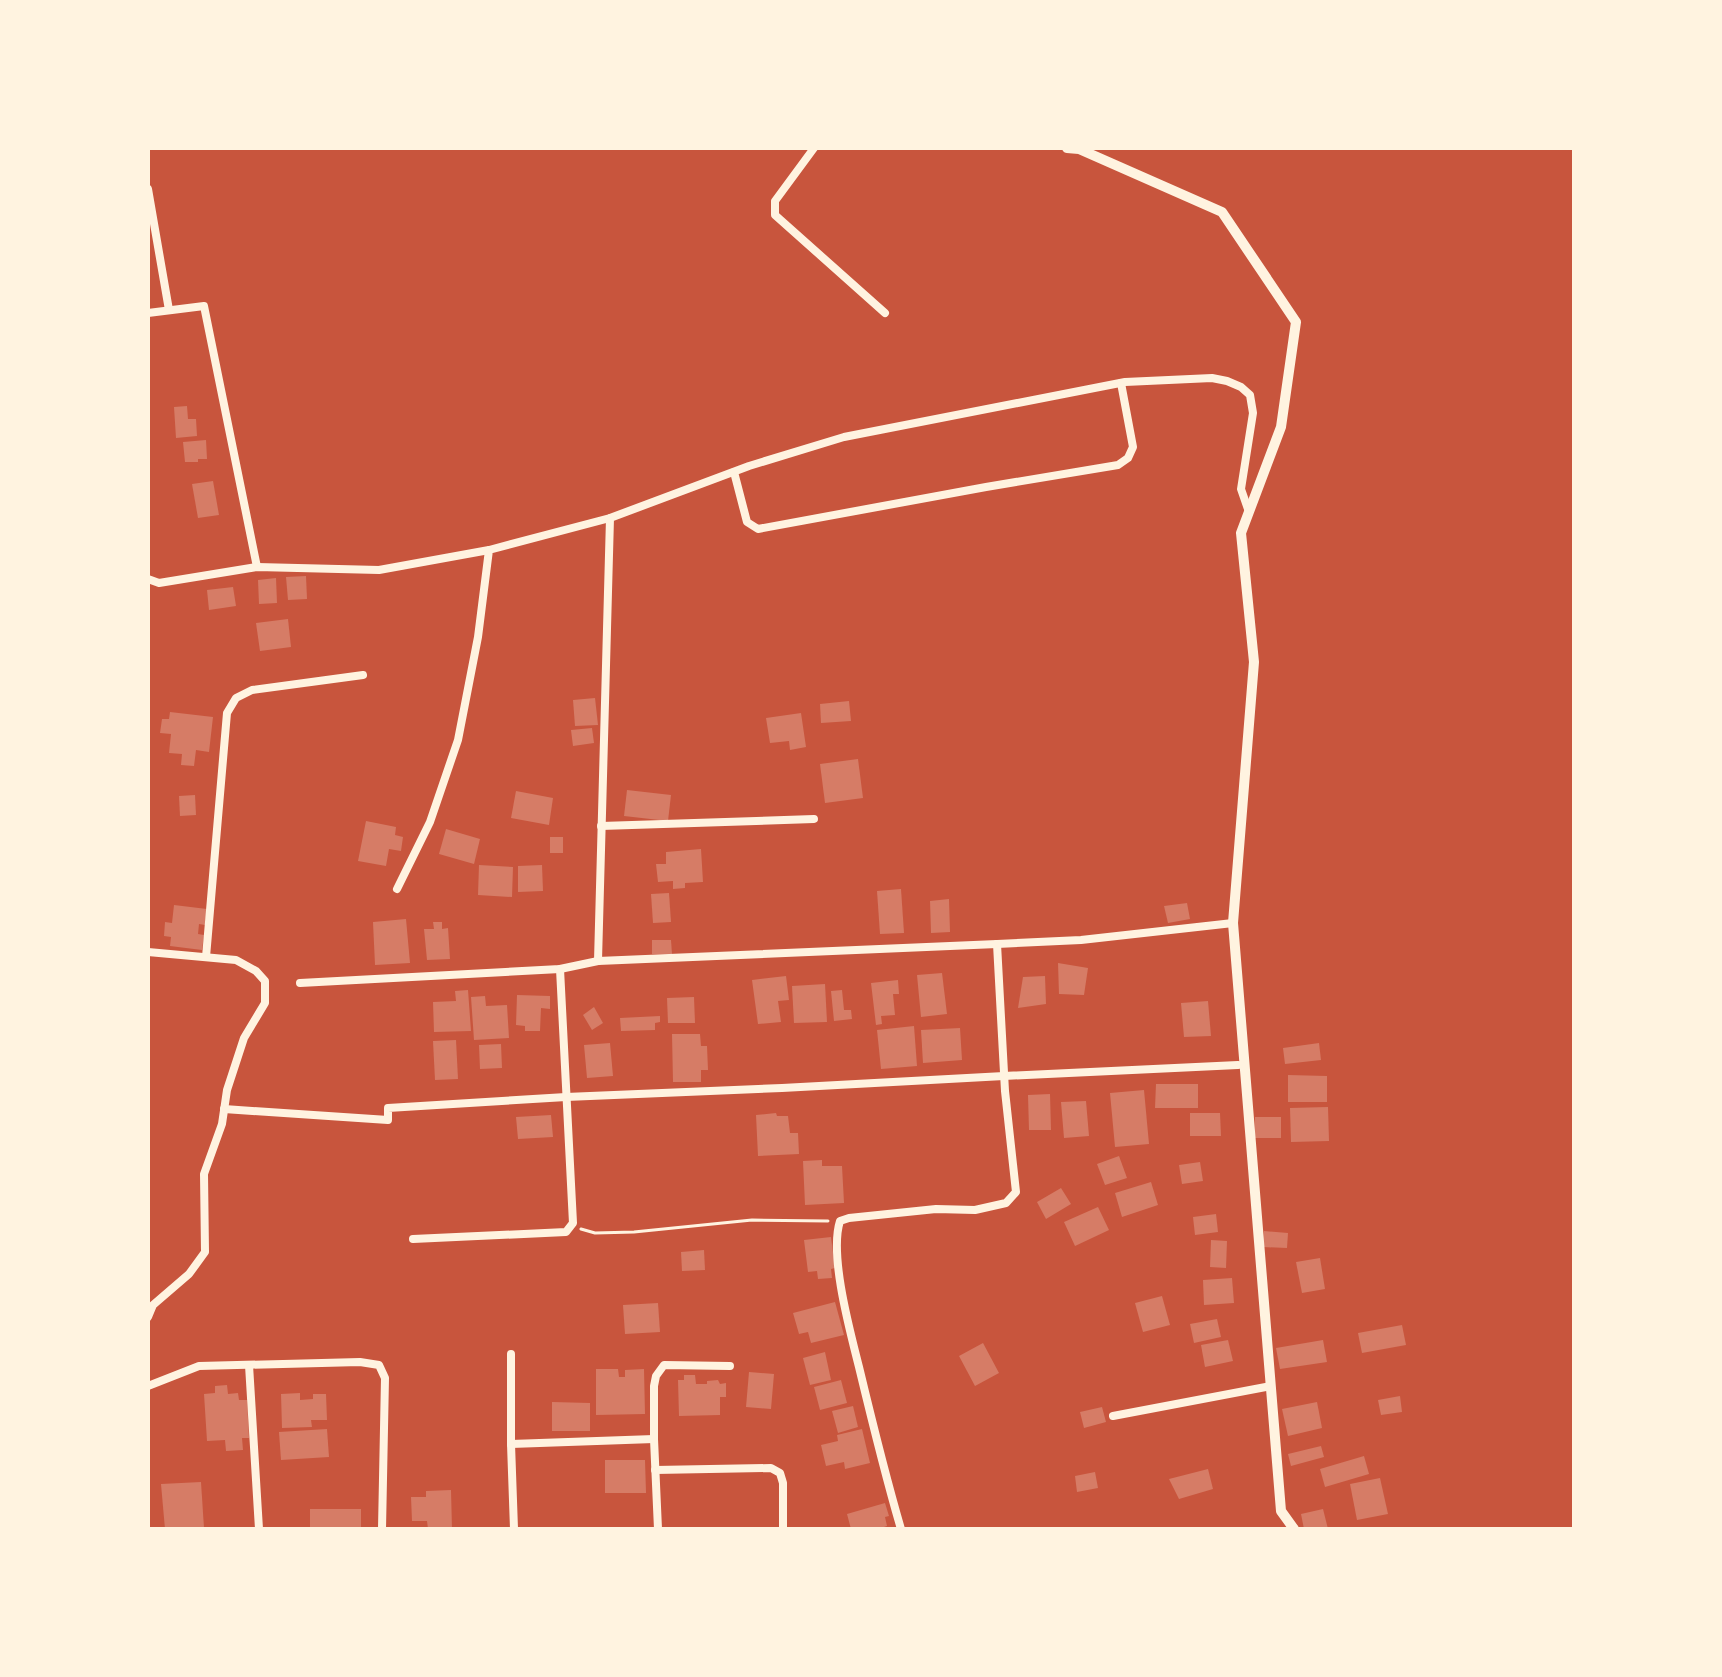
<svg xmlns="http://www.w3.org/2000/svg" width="1722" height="1677" font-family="'Golos Text',sans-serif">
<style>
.building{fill:#d67c66}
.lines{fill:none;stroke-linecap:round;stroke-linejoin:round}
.path{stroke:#fff3e0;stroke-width:3}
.minor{stroke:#fff3e0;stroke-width:8}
.tertiary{stroke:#fff3e0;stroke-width:10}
</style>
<rect width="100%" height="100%" fill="#c8553d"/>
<g class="building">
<path d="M187,406L188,419H196L197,436L176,438L174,407Z"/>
<path d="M206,440L207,459H198V462H185L183,442Z"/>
<path d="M213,481L219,515L198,518L192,484Z"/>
<path d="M306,576L307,599L288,600L286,577Z"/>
<path d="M276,578L277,603L259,604L258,580Z"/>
<path d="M233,587L236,606L209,610L207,590Z"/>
<path d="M288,619L291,647L260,651L256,623Z"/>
<path d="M595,698L598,725L575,726L573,700Z"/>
<path d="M849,701L851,721L821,723L820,704Z"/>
<path d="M170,712L213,717L209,752L196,750L194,766L181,765L182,754L169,753L171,734L160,733L162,719H169Z"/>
<path d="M801,713L806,747L790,750L789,741L770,743L766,718Z"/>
<path d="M592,728L594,743L573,746L571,730Z"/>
<path d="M858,759L863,798L825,803L820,764Z"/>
<path d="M627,790L671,795L668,821L624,816Z"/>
<path d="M516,791L553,798L549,825L511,818Z"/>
<path d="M195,795L196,815L180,816L179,796Z"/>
<path d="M366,821L396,827L395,835L403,837L401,851L389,849L386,866L358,861Z"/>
<path d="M446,829L480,839L474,864L439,854Z"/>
<rect x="550" y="837" width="13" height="16"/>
<path d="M701,849L703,882L685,883V888L673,889V881L658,882L656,864H666V852Z"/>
<path d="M479,865L513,867L512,897L478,895Z"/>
<path d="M542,865L543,891L518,892V866Z"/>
<path d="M901,889L904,933L880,934L877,891Z"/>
<path d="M669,893L671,922L653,923L651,894Z"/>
<path d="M949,899L950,932L931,933L930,901Z"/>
<path d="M1187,903L1190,919L1168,923L1164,906Z"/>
<path d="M174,905L207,909L205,925L199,924L198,934L204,935L202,950L170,946L171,937L164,936L165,922L172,923Z"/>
<path d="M406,919L410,963L375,965L373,922Z"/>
<path d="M433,922H442V929L448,928L450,959L427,960L424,929H434Z"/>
<path d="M652,940H671L672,954H652Z"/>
<path d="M1058,963L1088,968L1084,995L1059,994Z"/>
<path d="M942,973L947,1014L921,1017L917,975Z"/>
<path d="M786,976L789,1000L778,1001L781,1022L758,1024L752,980Z"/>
<path d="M1045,976L1046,1004L1018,1008L1023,977Z"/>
<path d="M898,980L899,994H893L895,1015L881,1016L882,1024L876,1025L871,983Z"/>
<path d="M825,984L827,1022L794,1023L792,986Z"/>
<path d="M468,990L471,1031L434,1032L433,1002L456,1001L455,991Z"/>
<path d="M842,990L844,1010H851L852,1019L834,1021L831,991Z"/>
<path d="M517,995L550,996V1009L541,1008L540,1031H525V1026L516,1025Z"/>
<path d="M485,996L486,1006L507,1005L509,1038L474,1040L471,997Z"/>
<path d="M694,997L695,1023H668L667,998Z"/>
<path d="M1208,1001L1211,1036L1184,1037L1181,1003Z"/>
<path d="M594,1007L603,1023L592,1030L583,1015Z"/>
<path d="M660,1016V1022L655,1023V1030L621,1031L620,1018Z"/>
<path d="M914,1026L917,1066L881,1069L877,1030Z"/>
<path d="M960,1028L962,1060L923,1063L921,1030Z"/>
<path d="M672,1034H700L701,1046H707L708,1070H701V1082H673Z"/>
<path d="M456,1040L458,1079L435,1080L433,1041Z"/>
<path d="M610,1043L613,1076L587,1078L584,1045Z"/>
<path d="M1319,1043L1321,1060L1285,1064L1283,1048Z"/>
<path d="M501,1044L502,1068L480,1069L479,1045Z"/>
<path d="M1288,1075L1327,1076V1102H1288Z"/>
<path d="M1156,1084H1198V1108H1155Z"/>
<path d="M1144,1090L1149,1144L1115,1147L1110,1093Z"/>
<path d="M1050,1094L1051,1130H1029L1028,1095Z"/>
<path d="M1086,1101L1089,1136L1064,1138L1061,1102Z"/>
<path d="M1328,1107L1329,1141L1291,1142L1290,1108Z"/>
<path d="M776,1113L777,1116H788L790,1133H798L799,1154L758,1156L756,1115Z"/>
<path d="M1190,1113H1220L1221,1136H1190Z"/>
<path d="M551,1115L553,1137L518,1139L516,1117Z"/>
<rect x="1255" y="1117" width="26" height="21"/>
<path d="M1119,1156L1127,1178L1105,1185L1097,1164Z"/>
<path d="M822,1160V1166H842L844,1203L805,1205L803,1161Z"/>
<path d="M1200,1162L1203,1181L1182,1184L1179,1165Z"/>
<path d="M1151,1182L1158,1205L1122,1217L1115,1193Z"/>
<path d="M1061,1188L1071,1204L1046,1219L1037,1202Z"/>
<path d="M1098,1207L1109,1230L1075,1246L1064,1222Z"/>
<path d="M1216,1214L1218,1232L1195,1235L1193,1217Z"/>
<path d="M1264,1231L1288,1233L1287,1248L1263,1247Z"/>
<path d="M831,1237L835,1268L831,1269L832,1278L818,1279L817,1271L808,1272L804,1240Z"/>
<path d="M1211,1240L1227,1241L1226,1268L1210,1267Z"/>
<path d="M704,1250L705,1270L682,1271L681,1252Z"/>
<path d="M1320,1258L1325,1289L1302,1293L1296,1262Z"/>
<path d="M1232,1278L1234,1303L1204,1305L1203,1280Z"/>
<path d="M1162,1296L1170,1325L1143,1332L1135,1303Z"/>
<path d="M835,1302L844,1335L811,1343L808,1332L799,1334L793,1313Z"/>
<path d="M658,1303L660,1332L625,1334L623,1305Z"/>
<path d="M1217,1319L1221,1337L1194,1343L1190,1324Z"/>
<path d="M1402,1325L1406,1345L1362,1353L1358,1333Z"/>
<path d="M1228,1340L1233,1361L1205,1367L1201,1345Z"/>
<path d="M1323,1340L1327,1362L1280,1369L1276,1348Z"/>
<path d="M983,1343L999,1373L975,1386L959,1356Z"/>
<path d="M825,1352L831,1380L810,1385L803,1358Z"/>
<path d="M596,1369H618L619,1377H625V1370L644,1369L645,1414L596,1415Z"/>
<path d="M749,1372L774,1374L771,1409L746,1407Z"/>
<path d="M684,1375H695L696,1384H707V1381L718,1380L720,1384L726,1383V1397H720V1415L679,1416L678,1380H684Z"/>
<path d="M841,1380L847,1403L820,1410L814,1387Z"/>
<path d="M227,1385L228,1394L238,1393L239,1400H247L249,1438H242L243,1450L226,1451L225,1440L207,1441L204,1394L215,1393V1386Z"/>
<path d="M300,1393V1400L313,1399V1394H326L327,1420H311L312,1427L282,1428L281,1394Z"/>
<path d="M1400,1396L1402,1412L1381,1415L1378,1400Z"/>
<path d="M552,1402L590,1403V1431H552Z"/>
<path d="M1317,1402L1322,1428L1288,1436L1282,1409Z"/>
<path d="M853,1406L858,1427L838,1433L832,1411Z"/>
<path d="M1102,1407L1106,1422L1084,1428L1080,1412Z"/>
<path d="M327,1429L329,1457L281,1460L279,1432Z"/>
<path d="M862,1429L870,1463L845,1469L844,1462L826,1466L821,1445L838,1441L837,1435Z"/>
<path d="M1321,1446L1324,1457L1291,1466L1288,1454Z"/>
<path d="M1364,1456L1369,1474L1325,1487L1320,1469Z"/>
<path d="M605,1460H645L646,1493H605Z"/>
<path d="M1208,1469L1213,1489L1179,1499L1169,1479Z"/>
<path d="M1095,1472L1098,1488L1077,1492L1075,1476Z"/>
<path d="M1380,1478L1388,1514L1357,1520L1350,1484Z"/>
<path d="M201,1482L204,1528L165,1529L161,1484Z"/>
<path d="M451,1490L452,1529H428L427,1521H412L411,1497H426V1491Z"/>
<path d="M885,1503L889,1516L885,1517L887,1526L884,1527L885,1529H851L847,1514Z"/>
<rect x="310" y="1509" width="51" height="20"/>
<path d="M1323,1509L1328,1529H1304L1301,1514Z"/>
</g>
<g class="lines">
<path class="path" d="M581,1229L595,1233L634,1232L752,1220L828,1221"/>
<g class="minor">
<path d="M814,148L775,201V215L885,313"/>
<path d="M148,189L169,310"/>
<path d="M148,313L204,306L257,567"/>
<path d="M734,472L747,522L758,529L986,487L1118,465L1128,458L1133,447L1121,383"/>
<path d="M148,579L159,583L257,567L379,570L489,550"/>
<path d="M601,826L814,819"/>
<path d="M397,889L430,822L458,740L478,637L489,550L610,518"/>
<path d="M1233,923L1081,940L997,944L598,961L610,518L749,466L844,437L1125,382L1212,378L1227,381L1241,387L1250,395L1253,413L1241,489L1249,512"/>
<path d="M148,952L236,960L256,971L265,981V1003L244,1038L227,1090L222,1124L204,1174L205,1252L189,1274L153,1305L148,1317"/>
<path d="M206,957L227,713L236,698L252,690L363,675"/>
<path d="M300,983L560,969L598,961"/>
<path d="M224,1109L388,1120V1108L566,1097L782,1088L1004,1076L1238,1065"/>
<path d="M413,1239L566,1232L573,1223L560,969"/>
<path d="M511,1354V1444L514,1529"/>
<path d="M249,1365L259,1529"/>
<path d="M148,1386L199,1366L360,1362L379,1365L385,1378L382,1529"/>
<path d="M1113,1416L1271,1386"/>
<path d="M511,1444L654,1439"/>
<path d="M655,1470L771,1468L780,1473L783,1483V1529"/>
<path d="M658,1529L654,1439V1386L656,1376L664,1365L730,1366"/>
<path d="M901,1529C885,1475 872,1421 859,1367C850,1331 829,1255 840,1221L849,1218L936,1209L975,1210L1006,1203L1016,1192L1005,1091L997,944"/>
</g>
<path class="tertiary" d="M1067,148L1079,149L1222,212L1296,322L1281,427L1241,533L1254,662L1233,923L1281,1511L1294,1529"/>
</g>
<rect width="1722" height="1677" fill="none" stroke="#fff3e0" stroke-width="300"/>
</svg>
